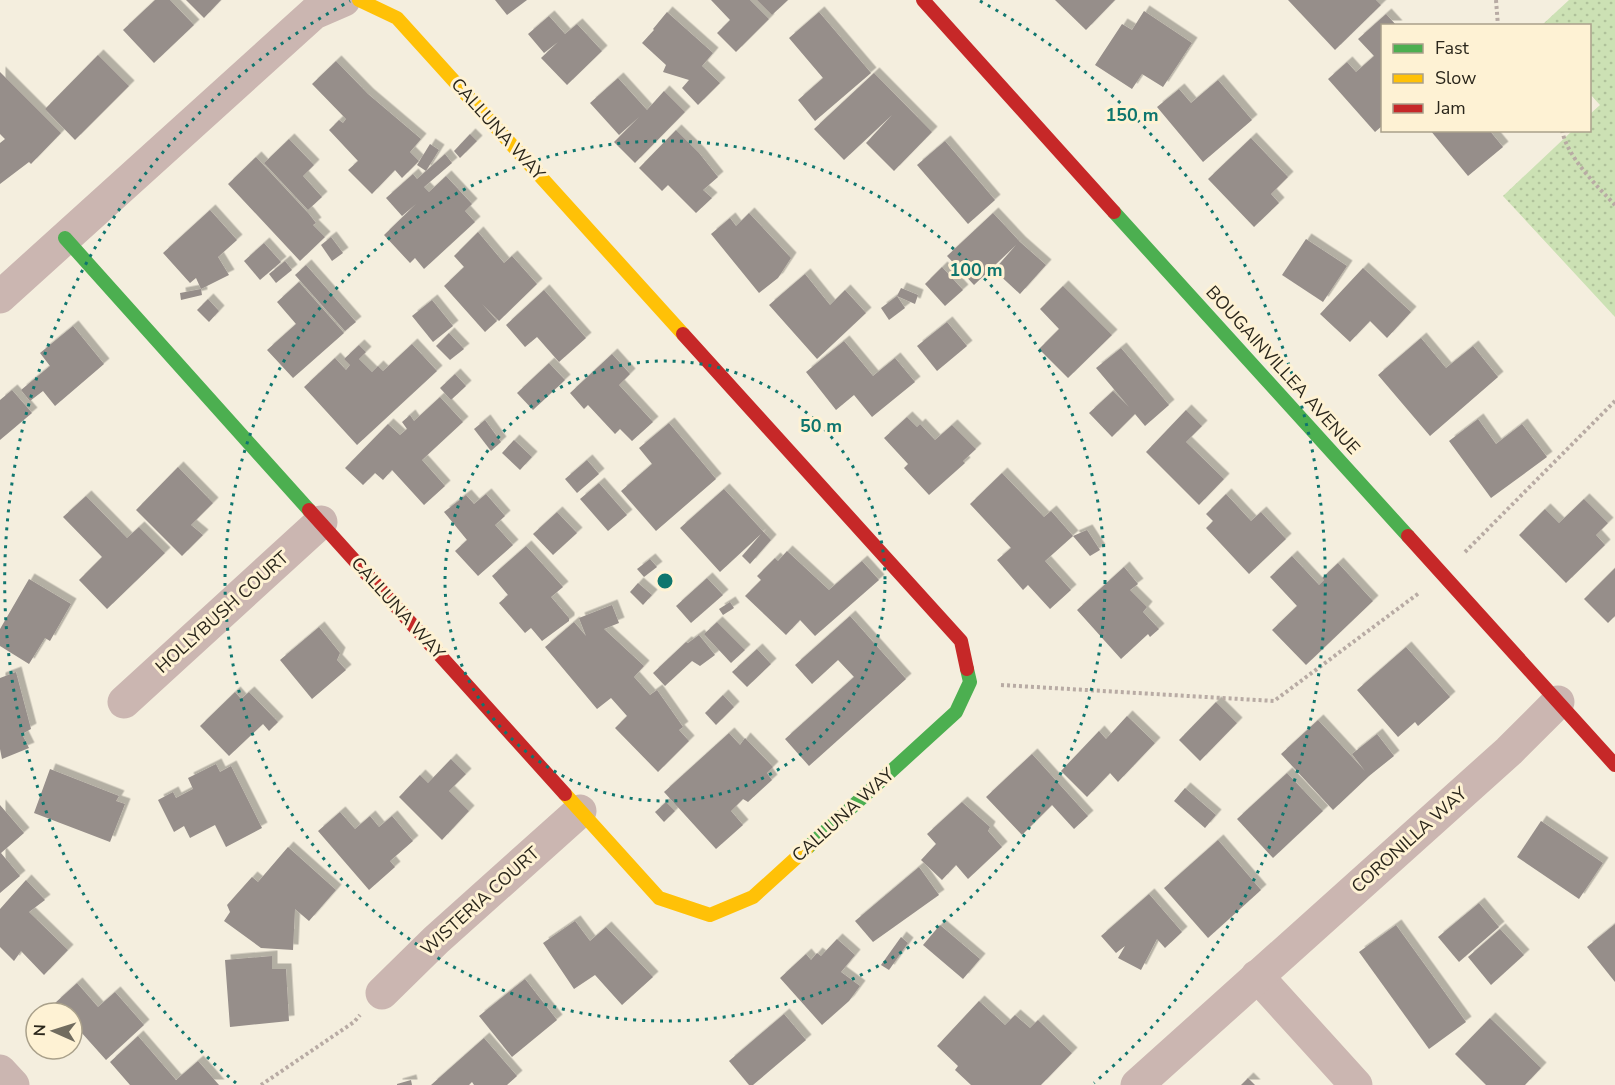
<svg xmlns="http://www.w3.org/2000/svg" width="1615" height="1085" font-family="'Nunito Sans',sans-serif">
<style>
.park{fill:url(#park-dots)}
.building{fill:#968e8a;filter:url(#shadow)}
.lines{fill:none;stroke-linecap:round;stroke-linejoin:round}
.path{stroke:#b8aba4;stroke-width:4;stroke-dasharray:3 3;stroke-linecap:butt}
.street{stroke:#cbb6b1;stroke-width:33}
.fast{stroke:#4caf50;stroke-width:14}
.slow{stroke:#ffc107;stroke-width:14}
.jam{stroke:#c62828;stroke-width:14}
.ring{fill:none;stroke:#0f766e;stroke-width:3;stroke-dasharray:3 6}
.labels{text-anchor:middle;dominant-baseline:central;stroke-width:6;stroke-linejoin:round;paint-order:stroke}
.street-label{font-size:18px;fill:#2a261b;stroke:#fef2d4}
.centre{fill:#0f766e;stroke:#fef2d4;stroke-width:3}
.ring-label{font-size:18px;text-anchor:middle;font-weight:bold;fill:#0f766e;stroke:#fef2d4;stroke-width:6;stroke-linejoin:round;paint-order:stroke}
</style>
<defs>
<pattern id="park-dots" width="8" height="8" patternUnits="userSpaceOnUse" patternTransform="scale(1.5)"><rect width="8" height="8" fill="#cce1b4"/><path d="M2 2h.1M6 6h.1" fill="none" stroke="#afc19a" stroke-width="1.8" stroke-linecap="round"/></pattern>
<filter id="shadow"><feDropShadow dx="5.5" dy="-5.5" stdDeviation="0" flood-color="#0004"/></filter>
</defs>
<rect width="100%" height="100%" fill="#f4eede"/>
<path class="park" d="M1569,0H1615V317L1503,196L1572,131L1590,130V114L1600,105L1590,94V26L1542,25Z"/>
<g class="building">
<path d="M155,0H170L194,25L154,63L123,30Z"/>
<path d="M186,0H221L204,18Z"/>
<path d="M495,0H527L507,15Z"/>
<path d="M711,0H750L769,19L736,52L717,33L730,20Z"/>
<path d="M757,0H788L772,15Z"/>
<path d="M1055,0H1115L1086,30Z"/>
<path d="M1288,0H1376L1381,5L1335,50Z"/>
<path d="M1144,11L1192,43L1163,87L1142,74L1132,89L1095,65L1122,24L1132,30Z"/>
<path d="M667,12L713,53L702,66L720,83L698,105L682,88L689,80L663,72L666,65L642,43L654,30L653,29Z"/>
<path d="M819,12L871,73L815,121L798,100L823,78L789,38Z"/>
<path d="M1386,14L1397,26H1382V126L1375,132L1328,79L1347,62L1356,72L1374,56L1358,39Z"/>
<path d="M549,16L565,34L577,24L602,51L567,85L541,58L558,42L544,53L528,34Z"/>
<path d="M98,55L129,86L75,140L45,109Z"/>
<path d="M336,61L368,94L421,139L410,152L419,161L402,178L395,170L372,194L348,170L358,161L329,130L339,120L343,123L346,119L312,84Z"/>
<path d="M0,72L61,133L31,164L29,162L0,184V143L5,139L0,134Z"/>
<path d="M874,73L932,132L894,171L866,143L892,115L844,160L814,129Z"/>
<path d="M618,78L647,110L664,91L685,112L635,163L614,142L639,117L619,135L590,103Z"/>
<path d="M1218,80L1252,120L1203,162L1157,107L1179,89L1191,103Z"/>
<path d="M676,130L699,153L718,177L703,190L712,198L696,213L668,185L662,191L639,168Z"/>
<path d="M1430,130H1489L1503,147L1468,176Z"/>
<path d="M470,134L477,141L460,158L454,151Z"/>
<path d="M1251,138L1288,177L1271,194L1279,203L1254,227L1208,179Z"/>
<path d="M289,139L314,165L303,176L322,197L308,210L264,163Z"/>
<path d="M945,141L995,200L968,224L917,165Z"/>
<path d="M430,144L439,150L426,171L417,165Z"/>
<path d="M445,154L452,163L424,187L429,192L446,176L472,204L465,211L475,222L424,269L415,258L410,263L384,235L416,204L402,216L386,198L413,174L417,179Z"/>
<path d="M256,157L309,214L316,223L313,225L325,237L300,261L228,184Z"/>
<path d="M210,210L237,240L218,257L229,275L201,289L196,278L190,283L163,253Z"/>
<path d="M749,213L791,258L778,278L759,293L711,234L730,218L736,226Z"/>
<path d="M993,213L1020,242L1046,265L1020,294L994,270L1016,245L974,285L947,256Z"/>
<path d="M478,232L504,263L512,256L537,284L499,321L482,304L497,321L485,332L444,286L464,267L454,256Z"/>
<path d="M331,237L343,253L332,261L321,245Z"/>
<path d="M1306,239L1347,266L1323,302L1282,275Z"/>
<path d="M264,243L281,262L260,280L244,261Z"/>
<path d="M285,261L292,270L276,283L269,274Z"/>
<path d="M306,265L356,322L345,331L295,275Z"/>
<path d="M942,267L963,290L945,306L925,284Z"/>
<path d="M1363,268L1411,312L1387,338L1370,321L1350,342L1320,314Z"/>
<path d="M805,274L830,305L845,290L866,313L817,359L769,305Z"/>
<path d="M299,282L344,333L293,378L267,350L296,324L277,302Z"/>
<path d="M1063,286L1112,335L1068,378L1039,349L1059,329L1040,309Z"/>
<path d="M901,288L918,295L915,304L897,296Z"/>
<path d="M201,289L202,295L181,300L180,293Z"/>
<path d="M544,290L586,338L559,362L537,337L525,347L506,325Z"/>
<path d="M897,296L905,308L889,320L881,308Z"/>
<path d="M208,299L219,311L209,322L197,310Z"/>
<path d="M432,300L453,326L433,342L412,316Z"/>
<path d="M947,322L967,346L937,371L917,346Z"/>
<path d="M73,326L104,364L55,406L43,391L30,401L21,390L50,366L40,353Z"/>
<path d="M449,333L464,349L450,360L436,346Z"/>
<path d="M1421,338L1446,368L1473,346L1498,377L1430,436L1378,375Z"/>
<path d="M844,341L873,376L895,358L915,382L872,417L854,395L836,410L806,372Z"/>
<path d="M412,344L437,371L357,445L304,387L335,358L346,370L350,365L344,359L359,345L366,352L359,359L372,372L378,366L383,371Z"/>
<path d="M1121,348L1169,405L1145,426L1135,414L1112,437L1089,413L1113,391L1129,407L1096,368Z"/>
<path d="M612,354L630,374L619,385L653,422L632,441L620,429L615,434L588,405L584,409L570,393Z"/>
<path d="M549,363L565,380L533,410L517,393Z"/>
<path d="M455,374L466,386L451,400L440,388Z"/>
<path d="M12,390L32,413L0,440V400Z"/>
<path d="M440,397L463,422L422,460L445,486L424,505L392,470L383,480L375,473L363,485L345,468L388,424L400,435L407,429L402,422L410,415L414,421Z"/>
<path d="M1186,410L1202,426L1186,442L1224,479L1199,505L1146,452Z"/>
<path d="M907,417L917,427L920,424L935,440L952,425L976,449L963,461L965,463L929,495L904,468L908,464L884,438Z"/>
<path d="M1478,419L1496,444L1522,424L1547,457L1491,498L1449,441Z"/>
<path d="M485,420L501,442L491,451L474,429Z"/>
<path d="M669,423L716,479L656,531L621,491L652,464L639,448Z"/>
<path d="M514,440L532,457L520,470L502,453Z"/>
<path d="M587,460L599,474L577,493L565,479Z"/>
<path d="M178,467L213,503L191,525L203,535L182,556L136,510Z"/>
<path d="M1002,473L1044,517L1051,511L1073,536L1045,561L1071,590L1050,609L1028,585L1023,590L997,560L1011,548L970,504Z"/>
<path d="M599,483L627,515L608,531L580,499Z"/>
<path d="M724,489L771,540L750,564L742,556L761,534L720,572L680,528Z"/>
<path d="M486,494L505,516L495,525L513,545L478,576L455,551L467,540L444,512L466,495L474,504Z"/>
<path d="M1226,494L1251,521L1261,512L1286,539L1249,574L1206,528L1213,521L1206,514Z"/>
<path d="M86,496L127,538L139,527L165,553L107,609L79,580L102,557L63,517Z"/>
<path d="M1584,499L1608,523L1596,535L1605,545L1566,583L1519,535L1545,509L1559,523Z"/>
<path d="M557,512L577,533L553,555L533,534Z"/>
<path d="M1087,530L1100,550L1090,556L1073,536Z"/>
<path d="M526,546L563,587L551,597L569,618V621L542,641L531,628L525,633L499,603L508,595L492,576Z"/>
<path d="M787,551L829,590L862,561L879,580L815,636L800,620L786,635L745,596L761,580L757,576L775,558L778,561Z"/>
<path d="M1292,556L1319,585L1324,580L1322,578L1338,563L1373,601L1306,665L1272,630L1297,606L1270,577Z"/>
<path d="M650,559L657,567L644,577L637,569Z"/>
<path d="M1124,567L1138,584L1130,590L1147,607L1143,612L1159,629L1150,637L1148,634L1121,659L1077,610Z"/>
<path d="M1615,568V616L1608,623L1584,599Z"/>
<path d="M707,578L723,595L691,623L676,606Z"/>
<path d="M29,579L71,604L50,641L45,638L29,664L0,646V629Z"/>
<path d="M638,583L652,595L643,605L630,592Z"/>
<path d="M730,602L734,608L723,615L719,609Z"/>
<path d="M612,605L619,623L604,629L644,666L634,677L650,695L657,690L683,727L679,730L689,741L658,772L615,728L627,716L611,698L597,709L545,647L574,622L586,636L579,618Z"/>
<path d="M850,616L906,679L809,766L785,739L854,677L838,660L812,684L795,665Z"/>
<path d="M717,622L745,650L731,663L704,634Z"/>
<path d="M319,627L340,653L337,660L346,670L312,699L280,660Z"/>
<path d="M699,635L715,655L700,666L692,661L665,686L653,673L686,642L688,643Z"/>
<path d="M1406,647L1450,697L1418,726L1415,722L1398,737L1357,690Z"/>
<path d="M757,649L771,664L747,687L732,672Z"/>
<path d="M16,672L31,729L22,734L29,748L2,759L0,749V678Z"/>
<path d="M235,692L241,699L249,692L278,722L269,731L263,724L229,756L200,726Z"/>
<path d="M723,695L734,707L716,725L705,713Z"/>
<path d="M1216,702L1237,723L1200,761L1179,740Z"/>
<path d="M1127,716L1155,743L1118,782L1110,773L1087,797L1061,771L1099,731L1106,739Z"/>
<path d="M1318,720L1365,771L1352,754L1377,734L1394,756L1369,776L1333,810L1281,754Z"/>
<path d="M729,733L740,745L745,738L773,767L767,773L772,780L748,802L743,799L731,811L743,825L716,849L664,792Z"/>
<path d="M1032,754L1088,816L1074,829L1052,805L1022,835L986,797Z"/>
<path d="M451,759L466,774L449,791L469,811L442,840L399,797L420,775L428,783Z"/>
<path d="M216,764L220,772L231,766L262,828L226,847L215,825L190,838L184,826L174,832L158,800L173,792L176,798L193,789L188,778Z"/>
<path d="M50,769L119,796L116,801L125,804L110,842L34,813Z"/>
<path d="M1287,773L1323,811L1273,858L1237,819Z"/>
<path d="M1185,788L1216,815L1205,828L1174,801Z"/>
<path d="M666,802L675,811L664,822L655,812Z"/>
<path d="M962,802L990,827L988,831L1002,847L968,879L956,865L942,880L921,860L936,844L927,834Z"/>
<path d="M0,805L24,833L1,853L20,876L0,893Z"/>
<path d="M340,812L355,829L370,816L379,827L392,816L413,841L390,861L395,867L369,890L318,831Z"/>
<path d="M1541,821L1603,863L1579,899L1517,857Z"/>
<path d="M1218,840L1261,890L1208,938L1164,888Z"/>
<path d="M288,847L336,890L309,921L295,909L293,950L261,948L224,921L230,912L227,905L252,877L258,882Z"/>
<path d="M919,867L939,895L873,942L855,921Z"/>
<path d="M26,880L45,900L29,912L68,950L44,975L21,951L14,961L0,947V909Z"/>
<path d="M1149,894L1182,932L1165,948L1157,939L1141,970L1118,958L1125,946L1116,953L1101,936Z"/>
<path d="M1479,903L1499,927L1459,962L1438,937Z"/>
<path d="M575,921L590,941L606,927L653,977L622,1005L595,975L574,989L543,943Z"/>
<path d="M1615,924V982L1587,947Z"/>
<path d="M940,925L980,959L963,979L923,945Z"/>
<path d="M1396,925L1466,1022L1429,1049L1359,952Z"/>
<path d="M1500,929L1524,955L1491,985L1468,957Z"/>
<path d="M901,937L908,943L889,970L881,965Z"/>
<path d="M837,939L855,955L841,972L860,986L849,1001L822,1025L780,978L806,954L811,960L817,953L821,956Z"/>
<path d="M272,956V969H286L289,1021L230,1027L225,960Z"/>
<path d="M525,979L557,1020L512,1057L479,1016Z"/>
<path d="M77,983L98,1007L115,992L144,1025L106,1060L72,1022V1013H64L55,1003Z"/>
<path d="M979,1001L1005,1025L1015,1015L1030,1028L1038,1020L1072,1053L1041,1085H971L955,1070L958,1066L937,1046Z"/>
<path d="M784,1014L806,1040L753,1085H749L729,1061Z"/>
<path d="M1490,1018L1541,1068L1525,1085H1486L1455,1054Z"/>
<path d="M138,1036L176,1080L198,1061L219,1085H130L110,1062Z"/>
<path d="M484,1038L517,1076L507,1085H474L472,1082L469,1085H431Z"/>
<path d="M1248,1078L1255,1085H1241Z"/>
<path d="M411,1080L412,1085H397V1084Z"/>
</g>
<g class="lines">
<g class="path">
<path d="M1496,0L1498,26"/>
<path d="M1562,130C1567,157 1597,186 1615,205"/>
<path d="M1465,552L1615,401"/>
<path d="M1001,685L1274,701L1419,593"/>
<path d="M261,1085L354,1022L360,1015"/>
</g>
<g class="street">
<path d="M0,297L314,13L344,0"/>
<path d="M124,702L321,522"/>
<path d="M1257,976L1356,1085"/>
<path d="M382,993L436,940L580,811"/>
<path d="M0,1071L13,1085"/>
<path d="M1137,1085L1509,751L1558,702"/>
</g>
<g class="fast">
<path d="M1114,212L1408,536"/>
<path d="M65,238L309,510"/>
<path d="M807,848L956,712L970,682L967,669"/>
</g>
<g class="slow">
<path d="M359,0L397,18L683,334"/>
<path d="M565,794L659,898L710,915L753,897L807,848"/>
</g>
<g class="jam">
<path d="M923,0L1114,212"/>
<path d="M683,334L961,641L967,669"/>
<path d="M309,510L565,794"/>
<path d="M1408,536L1615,765"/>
</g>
</g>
<g class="ring">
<circle cx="665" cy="581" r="220"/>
<circle cx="665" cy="581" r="440"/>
<path d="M236 1083A660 660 0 0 1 350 1M980 1A660 660 0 0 1 1094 1083"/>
</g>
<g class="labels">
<g class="street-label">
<text transform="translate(498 129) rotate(48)">CALLUNA WAY</text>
<text transform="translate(1283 370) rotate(48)">BOUGAINVILLEA AVENUE</text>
<text transform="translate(398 608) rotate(48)">CALLUNA WAY</text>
<text transform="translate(222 612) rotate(-42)">HOLLYBUSH COURT</text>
<text transform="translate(843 815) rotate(-42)">CALLUNA WAY</text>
<text transform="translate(1409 840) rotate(-42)">CORONILLA WAY</text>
<text transform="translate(480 901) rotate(-42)">WISTERIA COURT</text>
</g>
</g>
<circle cx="665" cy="581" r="9" class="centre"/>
<g class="ring-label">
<text x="1132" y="121">150 m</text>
<text x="976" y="276">100 m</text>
<text x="821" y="432">50 m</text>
</g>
<rect x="1381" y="24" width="210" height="108" fill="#fef2d4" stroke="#a9a08a" stroke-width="1.5"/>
<rect x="1393" y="44" width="30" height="9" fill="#4caf50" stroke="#a9a08a" stroke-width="1.5"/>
<text x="1435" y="54" font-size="18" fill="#2a261b">Fast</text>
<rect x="1393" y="74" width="30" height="9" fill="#ffc107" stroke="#a9a08a" stroke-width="1.5"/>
<text x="1435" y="84" font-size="18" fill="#2a261b">Slow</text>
<rect x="1393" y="104" width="30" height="9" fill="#c62828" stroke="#a9a08a" stroke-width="1.5"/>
<text x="1435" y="114" font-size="18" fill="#2a261b">Jam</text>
<g transform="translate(54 1031) rotate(273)"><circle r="28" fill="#fef2d4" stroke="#a9a08a" stroke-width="1.5"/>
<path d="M0-4.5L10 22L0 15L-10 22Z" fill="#716c5f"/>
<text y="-9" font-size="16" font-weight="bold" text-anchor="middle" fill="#2a261b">N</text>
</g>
</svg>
